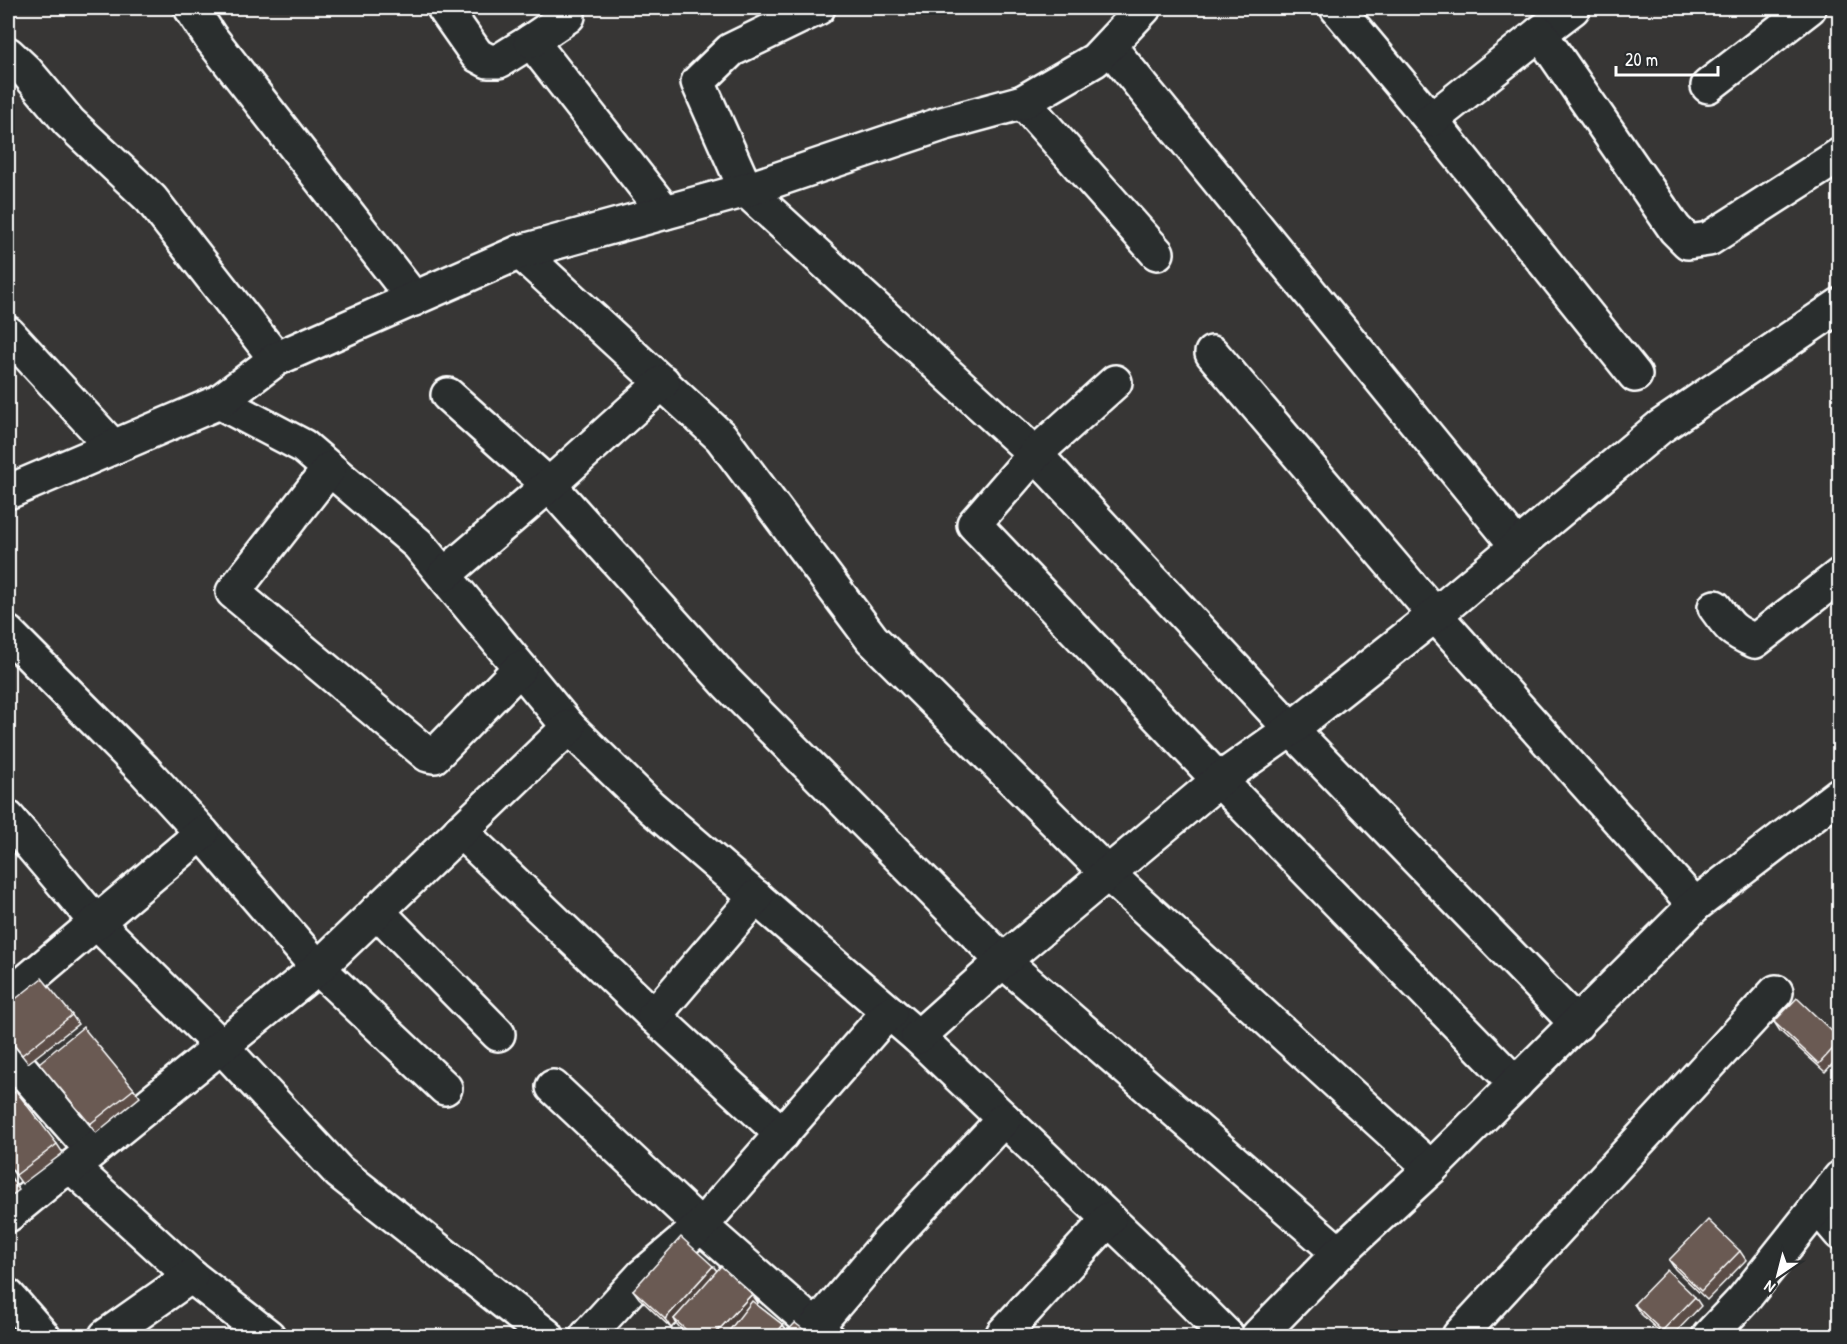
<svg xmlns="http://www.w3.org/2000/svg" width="1847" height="1344" font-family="'Patrick Hand',sans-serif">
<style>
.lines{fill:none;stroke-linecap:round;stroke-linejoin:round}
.minor-casing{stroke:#fff;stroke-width:38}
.minor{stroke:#2a2d2e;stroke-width:33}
.wall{fill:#5c4d47;stroke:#fff;stroke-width:1.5}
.shaded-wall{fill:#4b3f3a;stroke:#fff;stroke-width:1.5}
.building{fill:#6b5a53;stroke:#fff;stroke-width:1.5}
</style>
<rect width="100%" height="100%" fill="#373635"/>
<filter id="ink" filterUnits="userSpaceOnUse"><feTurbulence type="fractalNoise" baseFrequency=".0167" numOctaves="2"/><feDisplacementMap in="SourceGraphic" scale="12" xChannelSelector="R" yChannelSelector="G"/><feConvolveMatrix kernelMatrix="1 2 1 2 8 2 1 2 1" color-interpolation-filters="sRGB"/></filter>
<g filter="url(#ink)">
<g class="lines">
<defs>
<g id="minor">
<path d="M191,8L210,37L414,299"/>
<path d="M444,8L477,55L488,61H499L531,41L665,212"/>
<path d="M818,8L731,50L698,82L746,190L1035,454L1291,729L1577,1024"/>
<path d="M1337,8L1431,120L1635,375"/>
<path d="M1540,33L1573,8"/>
<path d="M531,41L568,16"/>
<path d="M1109,46L1517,546"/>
<path d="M8,54L26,71L69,122L151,199L276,359"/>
<path d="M1708,86L1809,8"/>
<path d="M1023,102L1157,253"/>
<path d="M1431,120L1540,33L1675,229L1688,242L1709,239L1840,155"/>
<path d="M520,252L721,437L872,639L1108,874L1431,1168"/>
<path d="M8,333L113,447"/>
<path d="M1212,353L1435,615L1695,905"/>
<path d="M1115,382L1035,454L974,524L1219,780L1516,1084"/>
<path d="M448,395L549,485L727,683L1003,961L1339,1253"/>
<path d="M219,402L303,446L418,544L569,727L651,807L918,1037L1137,1246L1227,1336"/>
<path d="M329,469L233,592L428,755L434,756L439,751L520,668"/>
<path d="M8,492L219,402L276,359L520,252L746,190L942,124L1023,102L1095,60L1144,8"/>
<path d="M444,575L549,485L663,382"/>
<path d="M1715,607C1730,628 1732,631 1755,641L1840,575"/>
<path d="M8,633L144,770L202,833L318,968L445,1088"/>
<path d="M8,818L96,922L221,1046L339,1172L547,1336"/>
<path d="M460,831L654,1016L782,1134"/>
<path d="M377,911L498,1034"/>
<path d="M8,997L202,833"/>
<path d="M654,1016L756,897"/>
<path d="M918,1037L1003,961L1219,780L1291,729L1435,615L1660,427L1840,305"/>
<path d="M8,1054L92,1150"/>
<path d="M553,1087L701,1226L826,1336"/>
<path d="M72,1167L191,1276L268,1336"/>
<path d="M1817,1206L1840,1233"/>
<path d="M8,1215L58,1174L72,1167L318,968L569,727"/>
<path d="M8,1296L43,1336"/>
<path d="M815,1328L888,1242L1004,1119"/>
<path d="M1003,1334L1109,1219"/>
<path d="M106,1336L191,1276"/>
<path d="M587,1336L643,1275L701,1226L876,1026L890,1013"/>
<path d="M1258,1336L1339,1253L1431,1168L1695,905L1840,794"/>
<path d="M1459,1336L1776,992"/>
<path d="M1709,1336L1743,1300L1840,1178"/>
</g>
</defs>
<use href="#minor" class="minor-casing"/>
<use href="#minor" class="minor"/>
</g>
<g class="wall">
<path d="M8,1005L72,1015L78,1024L28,1063L8,1038Z"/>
<path d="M1774,1022L1839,1038V1057L1825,1072L1780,1031Z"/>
<path d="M39,1063L134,1089L140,1097L96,1133Z"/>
<path d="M8,1094L57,1144L63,1153L22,1184L8,1165Z"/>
<path d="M8,1173L19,1190L8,1198Z"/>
<path d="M1740,1251L1746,1260L1707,1300L1675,1269L1669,1260Z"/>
<path d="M713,1266L717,1271L752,1294L758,1303L756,1304L783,1325L788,1331L812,1336H690L680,1328L676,1323L671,1328L639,1298L633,1290Z"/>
<path d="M1695,1297L1701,1306L1672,1336H1664L1640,1313L1634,1304Z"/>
</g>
<g class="shaded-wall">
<path d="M713,1266L720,1275L674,1319L676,1323L671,1328L665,1319Z"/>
<path d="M752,1294L758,1303L727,1336H713Z"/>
<path d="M783,1325L789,1334L787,1336H774Z"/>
</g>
<g class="building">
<path d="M42,978L72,1015L22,1055L8,1037V1005Z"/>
<path d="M1797,998L1839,1038V1042L1819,1064L1774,1022Z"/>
<path d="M83,1027L134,1089L90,1124L39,1063Z"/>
<path d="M16,1091L57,1144L16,1175L8,1164V1098Z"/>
<path d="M8,1173L13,1181L8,1185Z"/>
<path d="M1708,1220L1740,1251L1701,1291L1669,1260Z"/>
<path d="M681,1237L713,1266L665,1319L633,1290Z"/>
<path d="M721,1266L752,1294L713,1336H693L674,1319Z"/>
<path d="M1667,1270L1695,1297L1662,1331L1634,1304Z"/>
<path d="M752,1301L783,1325L774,1336H725Z"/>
<path d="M795,1323L812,1336H783Z"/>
</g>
</g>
<rect width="1847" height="1344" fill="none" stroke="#2a2d2e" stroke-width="30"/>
<rect x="15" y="15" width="1817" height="1314" fill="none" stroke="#fff" stroke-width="2" filter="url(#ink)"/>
<g transform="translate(1778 1275) rotate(215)" stroke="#2a2d2e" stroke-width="4.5" paint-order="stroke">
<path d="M0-4.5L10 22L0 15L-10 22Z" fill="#ffffff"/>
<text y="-9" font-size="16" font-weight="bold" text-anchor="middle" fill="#ffffff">N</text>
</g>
<path d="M1616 66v9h102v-9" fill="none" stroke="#ffffff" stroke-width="3"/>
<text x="1625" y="66" font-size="18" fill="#ffffff" stroke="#2a2d2e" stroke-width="4.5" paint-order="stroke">20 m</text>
</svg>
